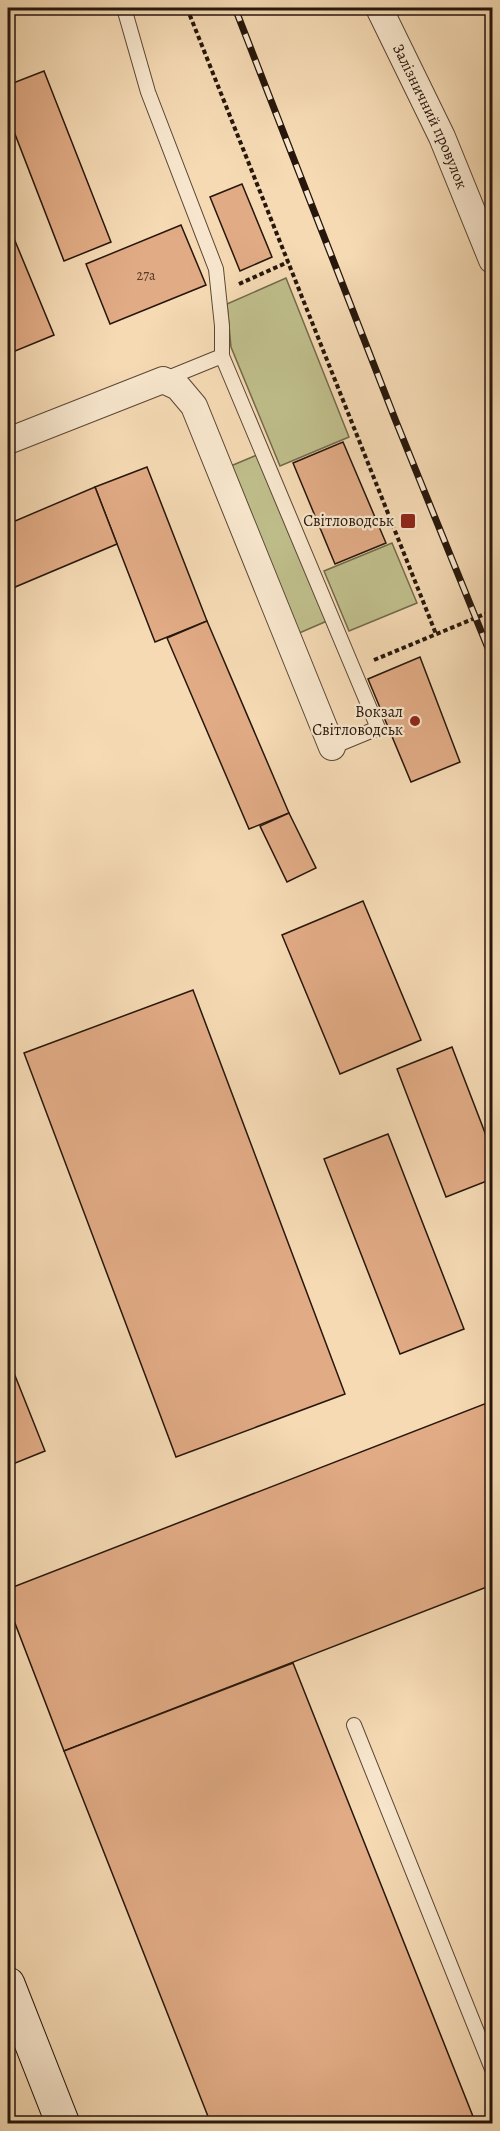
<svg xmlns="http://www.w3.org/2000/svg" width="500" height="2131" font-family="Alegreya,serif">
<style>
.green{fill:#bfbe8b;stroke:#726a4b;stroke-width:1.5}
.building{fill:#e1ab85;stroke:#26160b;stroke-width:1.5}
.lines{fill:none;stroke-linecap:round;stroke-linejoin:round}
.lane-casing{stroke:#5a4735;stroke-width:16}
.street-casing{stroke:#5a4735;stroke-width:28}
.secondary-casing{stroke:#26160b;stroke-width:35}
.path{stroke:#26160b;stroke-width:4;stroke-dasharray:4.5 3;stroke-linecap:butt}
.lane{stroke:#f8e7ce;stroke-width:14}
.street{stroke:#f8e7ce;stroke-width:26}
.secondary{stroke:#f8e7ce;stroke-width:33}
.rail-casing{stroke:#26160b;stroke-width:7}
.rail{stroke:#f8e7ce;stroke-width:4.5;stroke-dasharray:14;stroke-linecap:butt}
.poi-dot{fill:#8f2418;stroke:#f8e7ce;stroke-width:2}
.labels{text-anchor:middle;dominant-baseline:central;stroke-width:4.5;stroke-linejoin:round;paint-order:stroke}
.number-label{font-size:14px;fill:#553b2a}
.street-label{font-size:16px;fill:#26160b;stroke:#f8e7ce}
.poi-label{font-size:16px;fill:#26160b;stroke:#f8e7ce;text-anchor:end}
</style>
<rect width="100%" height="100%" fill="#f5dab4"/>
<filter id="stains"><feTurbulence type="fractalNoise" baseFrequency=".00333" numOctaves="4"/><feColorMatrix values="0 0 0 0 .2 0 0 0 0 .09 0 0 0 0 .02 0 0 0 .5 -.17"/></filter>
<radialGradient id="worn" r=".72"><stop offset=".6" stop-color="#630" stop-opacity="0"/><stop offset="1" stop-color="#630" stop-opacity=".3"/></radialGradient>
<g class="green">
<path d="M286,278L349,437L280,466L231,347L227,304Z"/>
<path d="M257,455L327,621L297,634L226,468Z"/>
<path d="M392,543L417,603L349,631L324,571Z"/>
</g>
<g class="building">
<path d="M44,71L111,242L64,261L8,116V85Z"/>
<path d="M242,184L272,257L240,271L210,197Z"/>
<path d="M8,224L54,335L8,354Z"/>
<path d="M181,225L206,285L110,324L86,264Z"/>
<path d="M343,442L386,543L335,564L293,463Z"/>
<path d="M147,467L207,621L155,642L95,487Z"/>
<path d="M95,487L117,544L8,590V524Z"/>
<path d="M207,621L289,813L249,829L167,638Z"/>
<path d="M420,657L460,762L411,782L368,679Z"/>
<path d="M289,813L316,868L287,882L260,826Z"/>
<path d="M363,901L421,1040L340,1074L282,935Z"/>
<path d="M193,990L345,1394L176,1457L24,1053Z"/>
<path d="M452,1047L492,1151V1179L446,1197L397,1069Z"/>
<path d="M388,1134L464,1329L400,1354L324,1159Z"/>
<path d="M8,1358L45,1451L8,1466Z"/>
<path d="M492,1401V1585L64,1751L8,1605V1589Z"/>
<path d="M293,1663L476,2124H211L64,1751Z"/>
</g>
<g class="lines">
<defs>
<g id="lane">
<path d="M124,8L148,92L216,269L222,326V356"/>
<path d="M163,380L222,356L378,728L332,747"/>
<path d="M354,1725L492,2069"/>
</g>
<g id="street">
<path id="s1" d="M379,8L442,137L492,260"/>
<path d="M8,441L163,380L178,387L194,406L332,747"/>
</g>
<path id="secondary" d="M8,1984L63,2124"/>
</defs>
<use href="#lane" class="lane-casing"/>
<use href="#street" class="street-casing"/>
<use href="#secondary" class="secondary-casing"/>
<g class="path">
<path d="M187,8L436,634"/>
<path d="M239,284L288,262"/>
<path d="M374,660L492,611"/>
</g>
<use href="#lane" class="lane"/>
<use href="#street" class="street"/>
<use href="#secondary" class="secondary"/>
<defs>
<path id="rail" d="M235,8L395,419L492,658"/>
</defs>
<use href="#rail" class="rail-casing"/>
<use href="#rail" class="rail"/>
</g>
<g class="poi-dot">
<rect x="400" y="513" width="16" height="16" rx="3"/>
<circle cx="415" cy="721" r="6"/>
</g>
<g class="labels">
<g class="number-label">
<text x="146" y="275">27а</text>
</g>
<g class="street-label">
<text stroke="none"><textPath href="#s1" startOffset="120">Залізничний провулок</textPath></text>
</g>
<g class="poi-label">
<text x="394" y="521">Світловодськ</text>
<text x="403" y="712">Вокзал<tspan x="403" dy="18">Світловодськ</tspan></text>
</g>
</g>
<rect width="500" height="2131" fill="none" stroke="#f5dab4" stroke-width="30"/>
<rect x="9" y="9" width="482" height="2113" fill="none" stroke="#26160b" stroke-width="3"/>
<rect x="15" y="15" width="470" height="2101" fill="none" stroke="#26160b" stroke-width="1.5"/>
<rect width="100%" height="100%" filter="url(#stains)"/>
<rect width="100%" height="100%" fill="url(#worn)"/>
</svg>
